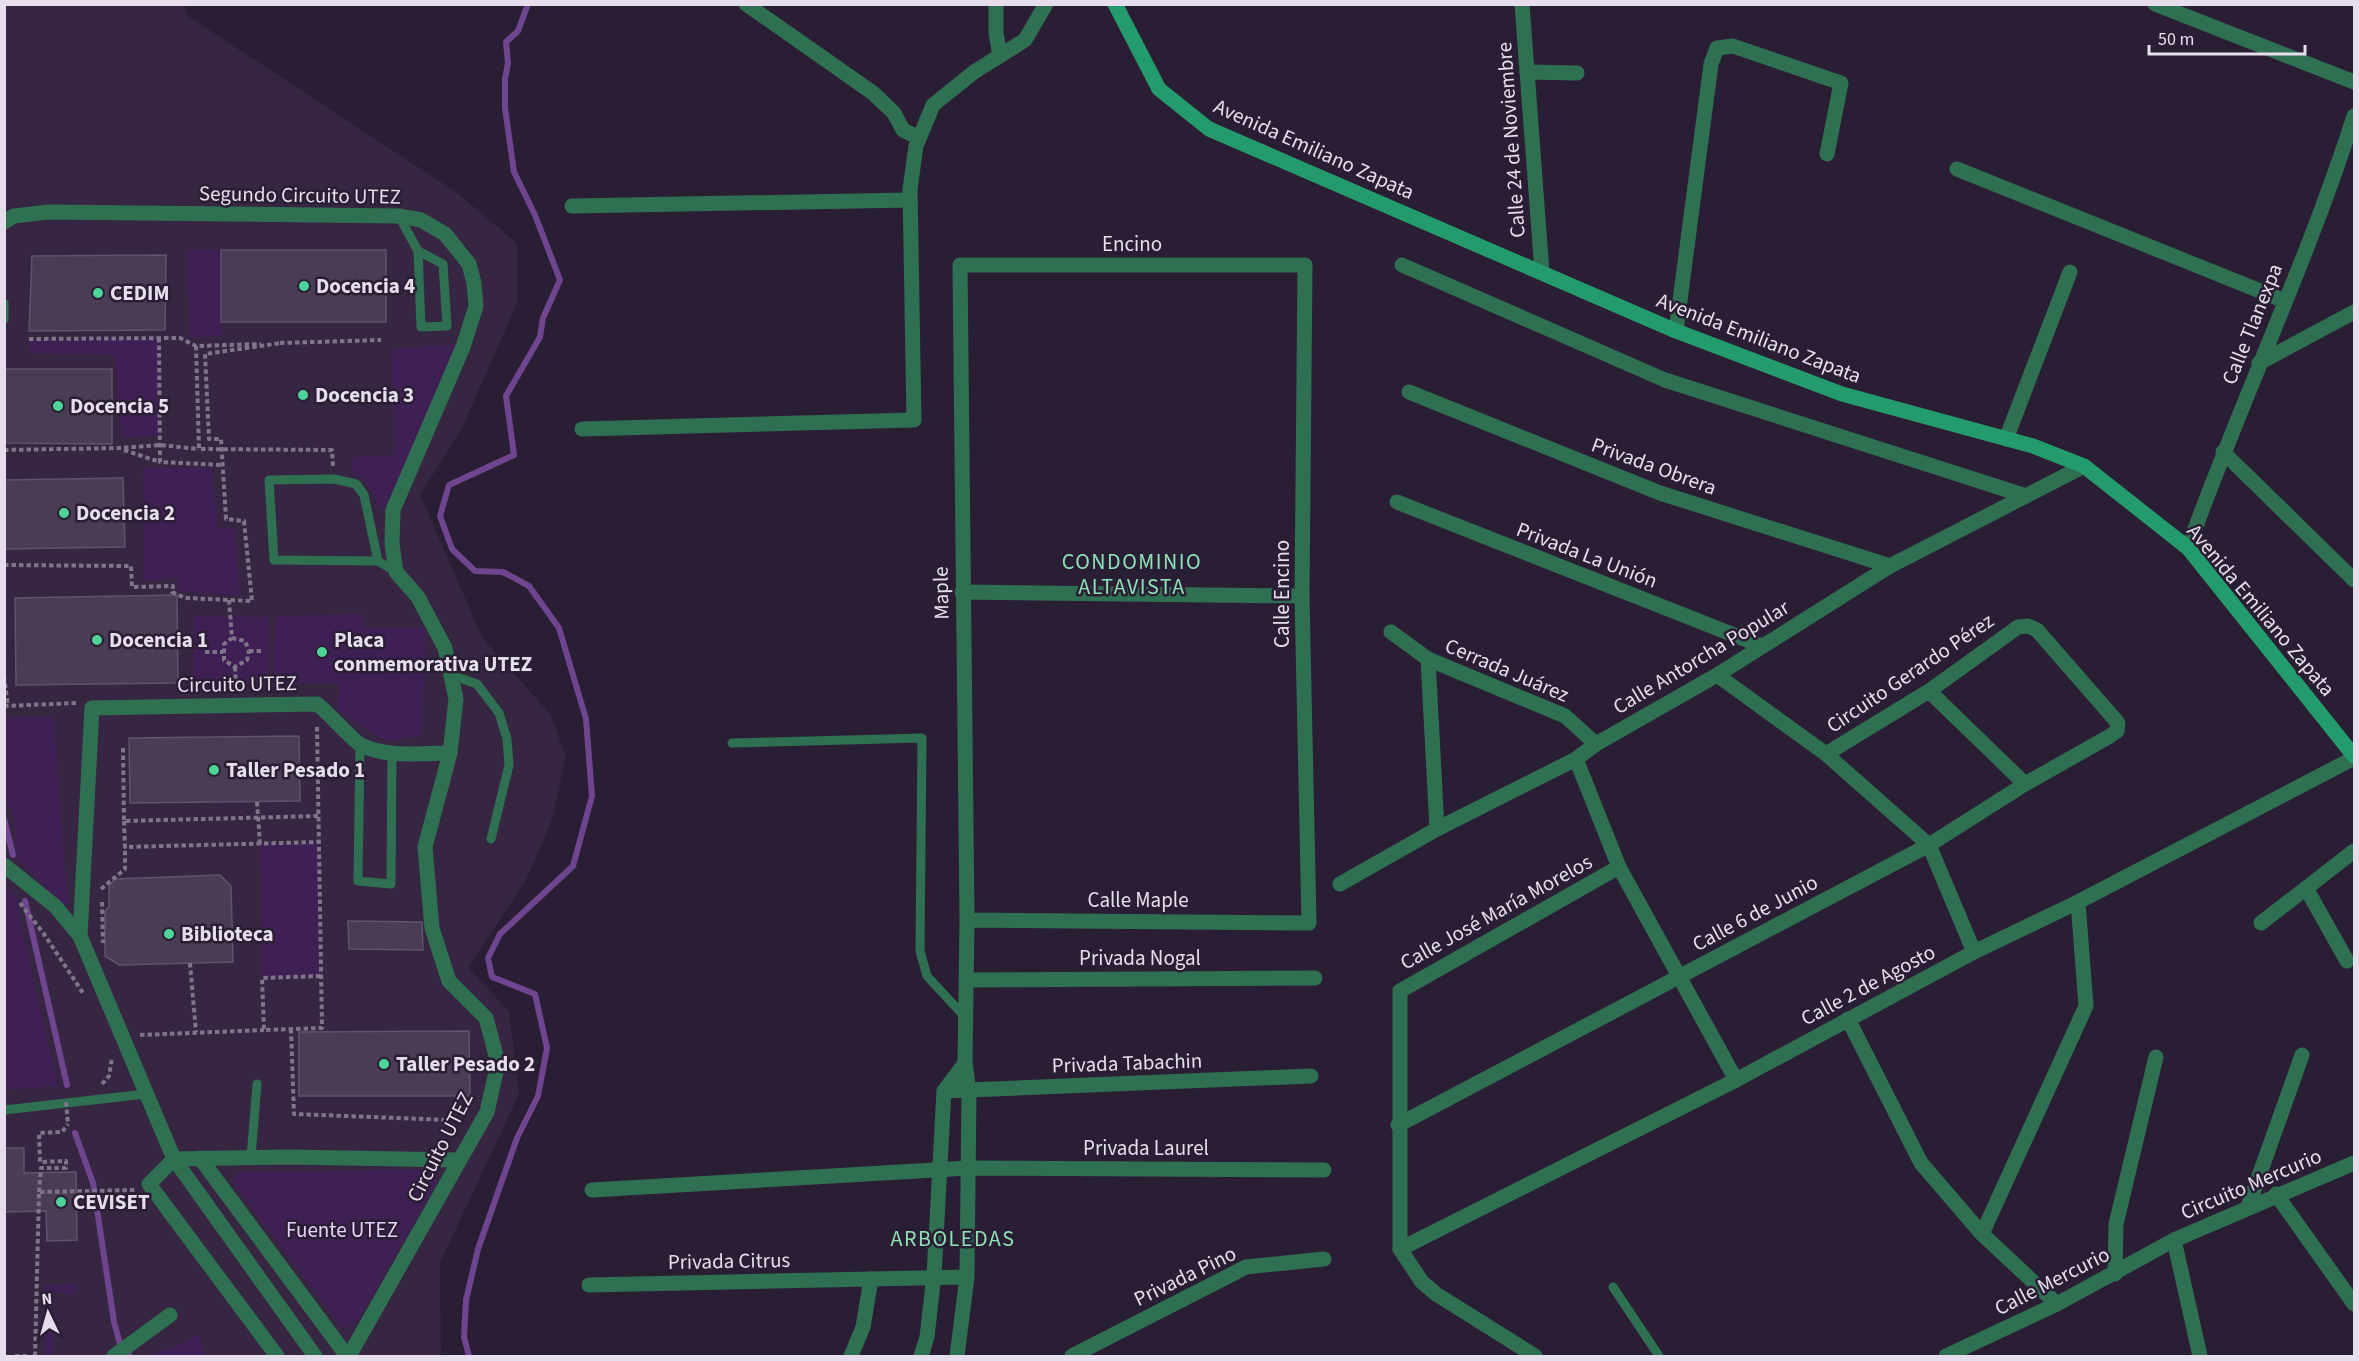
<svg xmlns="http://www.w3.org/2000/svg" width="2359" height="1361" font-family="'Source Sans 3',sans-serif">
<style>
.built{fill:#362642}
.green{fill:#3f2054}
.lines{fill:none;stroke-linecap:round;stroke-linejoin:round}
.stream{stroke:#704590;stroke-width:6}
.building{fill:#493c54;stroke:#61536c;stroke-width:1.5}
.path{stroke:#7f7588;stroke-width:4;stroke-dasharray:4.5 3;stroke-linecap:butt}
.service{stroke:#2f7052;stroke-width:9}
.minor{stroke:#2f7052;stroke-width:15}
.secondary{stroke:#249b6c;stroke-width:15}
.path-bridge{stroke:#7f7588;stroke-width:4;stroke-dasharray:4.5 3;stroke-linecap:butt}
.poi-dot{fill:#4ed399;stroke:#2a1e34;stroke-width:2}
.labels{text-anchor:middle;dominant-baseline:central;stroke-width:5;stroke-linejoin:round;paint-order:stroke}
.street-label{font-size:21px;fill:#e6deed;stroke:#2a1e34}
.poi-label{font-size:21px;font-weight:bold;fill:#e6deed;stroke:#2a1e34;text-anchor:start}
.park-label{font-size:21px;fill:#e7d0fa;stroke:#2a1e34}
.neighbourhood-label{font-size:22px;letter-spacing:1.5px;fill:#8ee0b6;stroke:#2a1e34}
</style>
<rect width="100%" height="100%" fill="#2a1e34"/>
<path class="built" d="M5,5H184L188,16L456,192L517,243V303L463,426L420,495L483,639L551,715L566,757L552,820L527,878L468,968L509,1011L519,1094L440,1263L441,1356H5Z"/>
<g class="green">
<path d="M187,250H221L222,336L190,338Z"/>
<path d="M159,338L160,435L122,438L114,355L30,353L29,339Z"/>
<path d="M462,344L390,507H379L365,479L352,475L351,457L395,455L391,349Z"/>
<path d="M143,467L212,468L217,528H234L240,596L179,591L178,578L144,581Z"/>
<path d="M362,614V627L426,628L421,736L387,741L338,711L339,683L274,684L275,616Z"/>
<path d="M194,616L268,617V684H193Z"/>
<path d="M5,717H53L68,904L62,907L17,857L14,821L5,796Z"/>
<path d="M319,842L321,976L262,978L260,844Z"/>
<path d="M5,885L18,900L19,917L58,1086L5,1090Z"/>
<path d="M429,1170L437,1183L355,1326L342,1328L233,1183L234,1176L240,1172Z"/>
<path d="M76,1284V1294L51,1293L53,1356H45V1285Z"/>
<path d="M198,1334L206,1356H146L183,1343Z"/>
</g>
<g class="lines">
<g class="stream">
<path d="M4,819L13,855"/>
<path d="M25,901L67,1085"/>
<path d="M75,1133L93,1183L114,1322L120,1344L130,1356"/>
<path d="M469,1356L464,1337L466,1300L478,1249L517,1138L538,1096L547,1048L535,994L492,977L488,958L500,934L573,866L592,796L586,719L559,628L529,586L503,572L475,571L452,549L440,516L449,485L514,455L506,396L540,337L543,318L560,280L535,215L514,172L505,108V79L508,63L506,42L518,31L528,4"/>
</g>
</g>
<g class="building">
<rect x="221" y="250" width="165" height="72"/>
<path d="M166,255L165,330L29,331L32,256Z"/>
<path d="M4,369H112V444L4,443Z"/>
<path d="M123,478L125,547L4,549V480Z"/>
<path d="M177,595L178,683L16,685L15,598Z"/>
<path d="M299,736L300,801L130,803L129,738Z"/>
<path d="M220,875L231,886L233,962L119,965L105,956V911L109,907V886L115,879Z"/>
<path d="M348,921L422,922L423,950L349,949Z"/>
<path d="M469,1031L470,1096H299V1032Z"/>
<path d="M4,1148H24V1173L76,1172L77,1240L47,1241L46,1211L4,1212Z"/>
</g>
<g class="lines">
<g class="path">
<path d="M159,338L160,462L223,465"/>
<path d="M29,339L180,338L196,346L261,344"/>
<path d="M280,343L381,340"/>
<path d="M196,346L199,449L332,450L333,467"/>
<path d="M4,450L121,448L160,445L199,449"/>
<path d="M124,450L160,462"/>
<path d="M4,565L131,566L132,587L173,586L172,592L185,598L252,601L244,521L226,519L221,439H209L205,354L281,343"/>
<path d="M229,600L232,638L224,644V660L235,667L247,660L249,651L245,641L232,638"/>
<path d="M249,651H262"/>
<path d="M205,652H223"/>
<path d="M235,667L236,690"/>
<path d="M4,676L8,706"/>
<path d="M4,706L77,703"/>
<path d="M317,727L322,1028L264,1030L262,978L321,976"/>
<path d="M123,748L124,821L318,816"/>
<path d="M257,802L260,844"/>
<path d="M124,821L125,847L319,842"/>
<path d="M101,889L125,869V847"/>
<path d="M102,902L103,943"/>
<path d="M20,903L44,934L83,993"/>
<path d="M190,963L196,1032"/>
<path d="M291,1029L294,1114L448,1120"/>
<path d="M140,1035L264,1030"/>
<path d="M102,1084L109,1076L112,1058"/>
<path d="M39,1192L41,1168H66V1161L40,1162L39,1133L62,1132L68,1124"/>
<path d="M15,1356H28"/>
<path d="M35,1356L39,1192L135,1190"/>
</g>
<g class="service">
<path d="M399,216L418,251L421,327L447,326L443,264L418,251"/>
<path d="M4,303V319"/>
<path d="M378,561L364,495L356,484L334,479L269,480L274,560L378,561L396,572"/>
<path d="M451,675L477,684L499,713L507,739L509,765L491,839"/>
<path d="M732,743L922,738L920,951L927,976L965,1017"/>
<path d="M360,745L358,881L391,884L392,752"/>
<path d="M4,1110L146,1094"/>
<path d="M251,1157L257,1084"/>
<path d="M1613,1287L1659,1356"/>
</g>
<g class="minor">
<path d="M746,4L873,93L894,113L903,130L919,138"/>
<path d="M996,4V33L1000,56"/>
<path d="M1522,4L1542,272"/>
<path d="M2155,4L2354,82"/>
<path d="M1527,72L1577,73"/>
<path d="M1957,169L2285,301"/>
<path d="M572,206L910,200"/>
<path d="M4,222L14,216L48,212L399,216L421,220L445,234L469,264L474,283L476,306L463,347L393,510L392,544L396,572L418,597L445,648L456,699L450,753L425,847L432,928L449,981L486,1018L498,1063L487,1112L349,1356"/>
<path d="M1402,265L1665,380L2026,496"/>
<path d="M1676,331L1711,64L1717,48L1733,46L1841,83L1827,154"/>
<path d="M2259,363L2354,312"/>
<path d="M1409,392L1660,493L1890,566"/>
<path d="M582,429L914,420L910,189L916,146L933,105L974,72L1025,40L1046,4"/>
<path d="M2006,439L2070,272"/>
<path d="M2223,452L2354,580"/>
<path d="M1397,502L1762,646"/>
<path d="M2188,548C2240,403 2307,263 2354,116"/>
<path d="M962,592L1302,596"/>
<path d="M1391,632L1428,659L1565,716L1596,744"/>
<path d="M1428,659L1437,829"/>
<path d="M1717,675L1826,754L1929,845L1974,952"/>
<path d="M1929,691L2025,784"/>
<path d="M1576,759L1619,867L1736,1080"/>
<path d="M4,865L55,906L80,936"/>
<path d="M1340,884L1437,829L1576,759L1596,744L1717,675L1890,566L2084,466"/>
<path d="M2306,888L2347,961"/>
<path d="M2261,923L2354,851"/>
<path d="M966,980L1315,978"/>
<path d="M1848,1019L1921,1163L1982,1234L2057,1304"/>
<path d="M944,1091L1311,1076"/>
<path d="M1398,1125L1929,845L2025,784L2110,736L2117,731L2118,723L2037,630L2028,626L2018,627L1929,691L1826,754"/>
<path d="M200,1158L347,1356"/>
<path d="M592,1190L969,1168L1324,1170"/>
<path d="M2276,1194L2354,1304"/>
<path d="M2248,1207L2302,1055"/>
<path d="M1982,1234L2086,1006L2078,902"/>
<path d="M2174,1240L2200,1356"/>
<path d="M1400,1249L1736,1080L1974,952L2078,902L2354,758"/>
<path d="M2115,1274L2116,1224L2156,1057"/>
<path d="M589,1285L967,1277"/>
<path d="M114,1356L170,1315"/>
<path d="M277,1356L149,1184L174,1159L288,1157L459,1160"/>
<path d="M315,1356L174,1159L80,936L92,708L317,704C328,712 353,741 361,745C386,758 423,753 450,753"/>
<path d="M851,1356L863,1327L871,1279"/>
<path d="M921,1356L927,1337L934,1275L944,1091L965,1063"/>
<path d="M957,1356L967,1277L969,1091L965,1063L967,920L960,265H1305L1302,596L1309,923L967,920"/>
<path d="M1072,1356L1246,1267L1324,1259"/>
<path d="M1535,1356L1436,1294L1422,1282L1400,1249V991L1619,867"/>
<path d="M1946,1356L2057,1304L2174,1240L2354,1163"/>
</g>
<path class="secondary" d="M1115,4L1159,89L1209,129L1676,331L1842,394L2033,446L2084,466L2188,548L2354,756"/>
<path class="path-bridge" d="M66,1102L68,1124"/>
</g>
<g class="poi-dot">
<circle cx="304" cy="286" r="6"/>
<circle cx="98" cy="293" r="6"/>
<circle cx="303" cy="395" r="6"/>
<circle cx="58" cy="406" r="6"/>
<circle cx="64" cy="513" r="6"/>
<circle cx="97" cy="640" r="6"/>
<circle cx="322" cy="652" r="6"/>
<circle cx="214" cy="770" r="6"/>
<circle cx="169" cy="934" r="6"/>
<circle cx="384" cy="1064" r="6"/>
<circle cx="61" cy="1202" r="6"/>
</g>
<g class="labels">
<g class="street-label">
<text transform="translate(1511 140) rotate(-94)">Calle 24 de Noviembre</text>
<text transform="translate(1314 149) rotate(24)">Avenida Emiliano Zapata</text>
<text transform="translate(300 195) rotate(1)">Segundo Circuito UTEZ</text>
<text x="1132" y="244">Encino</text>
<text transform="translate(2252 324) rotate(-68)">Calle Tlanexpa</text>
<text transform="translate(1759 338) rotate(21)">Avenida Emiliano Zapata</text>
<text transform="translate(1654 466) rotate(20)">Privada Obrera</text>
<text transform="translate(1587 555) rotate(21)">Privada La Unión</text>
<text transform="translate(941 593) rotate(-91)">Maple</text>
<text transform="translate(1282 594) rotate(-90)">Calle Encino</text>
<text transform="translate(2261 610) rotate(50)">Avenida Emiliano Zapata</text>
<text transform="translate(1701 657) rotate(-31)">Calle Antorcha Popular</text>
<text transform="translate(1507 670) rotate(23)">Cerrada Juárez</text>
<text transform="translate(1910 673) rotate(-34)">Circuito Gerardo Pérez</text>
<text transform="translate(237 684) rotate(-1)">Circuito UTEZ</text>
<text x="1138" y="900">Calle Maple</text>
<text transform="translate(1496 912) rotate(-29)">Calle José María Morelos</text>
<text transform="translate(1755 913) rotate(-28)">Calle 6 de Junio</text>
<text x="1140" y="958">Privada Nogal</text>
<text transform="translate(1868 985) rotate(-28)">Calle 2 de Agosto</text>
<text transform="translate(1127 1063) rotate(-2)">Privada Tabachin</text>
<text transform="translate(440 1147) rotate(-63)">Circuito UTEZ</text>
<text x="1146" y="1148">Privada Laurel</text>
<text transform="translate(2251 1184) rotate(-23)">Circuito Mercurio</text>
<text transform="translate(729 1261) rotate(-1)">Privada Citrus</text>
<text transform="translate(1185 1276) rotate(-26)">Privada Pino</text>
<text transform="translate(2052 1281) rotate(-27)">Calle Mercurio</text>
</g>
<g class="poi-label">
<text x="316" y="286">Docencia 4</text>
<text x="110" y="293">CEDIM</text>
<text x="315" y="395">Docencia 3</text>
<text x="70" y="406">Docencia 5</text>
<text x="76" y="513">Docencia 2</text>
<text x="109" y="640">Docencia 1</text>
<text x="334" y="640">Placa<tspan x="334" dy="24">conmemorativa UTEZ</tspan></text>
<text x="226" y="770">Taller Pesado 1</text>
<text x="181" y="934">Biblioteca</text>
<text x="396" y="1064">Taller Pesado 2</text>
<text x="73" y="1202">CEVISET</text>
</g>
<g class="park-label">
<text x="342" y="1230">Fuente UTEZ</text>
</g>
<g class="neighbourhood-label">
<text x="1132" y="562">CONDOMINIO<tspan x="1132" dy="25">ALTAVISTA</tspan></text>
<text x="953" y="1239">ARBOLEDAS</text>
</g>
</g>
<rect width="2359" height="1361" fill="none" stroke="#e6deed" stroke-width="12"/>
<g transform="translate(48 1313) rotate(355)" stroke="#2a1e34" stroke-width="4.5" paint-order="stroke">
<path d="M0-4.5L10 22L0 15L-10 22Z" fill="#e6deed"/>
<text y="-9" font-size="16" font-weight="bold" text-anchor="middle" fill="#e6deed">N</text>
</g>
<path d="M2149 45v9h156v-9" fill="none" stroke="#e6deed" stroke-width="3"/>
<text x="2158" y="45" font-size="18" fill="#e6deed" stroke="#2a1e34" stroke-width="4.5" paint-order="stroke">50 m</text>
</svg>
